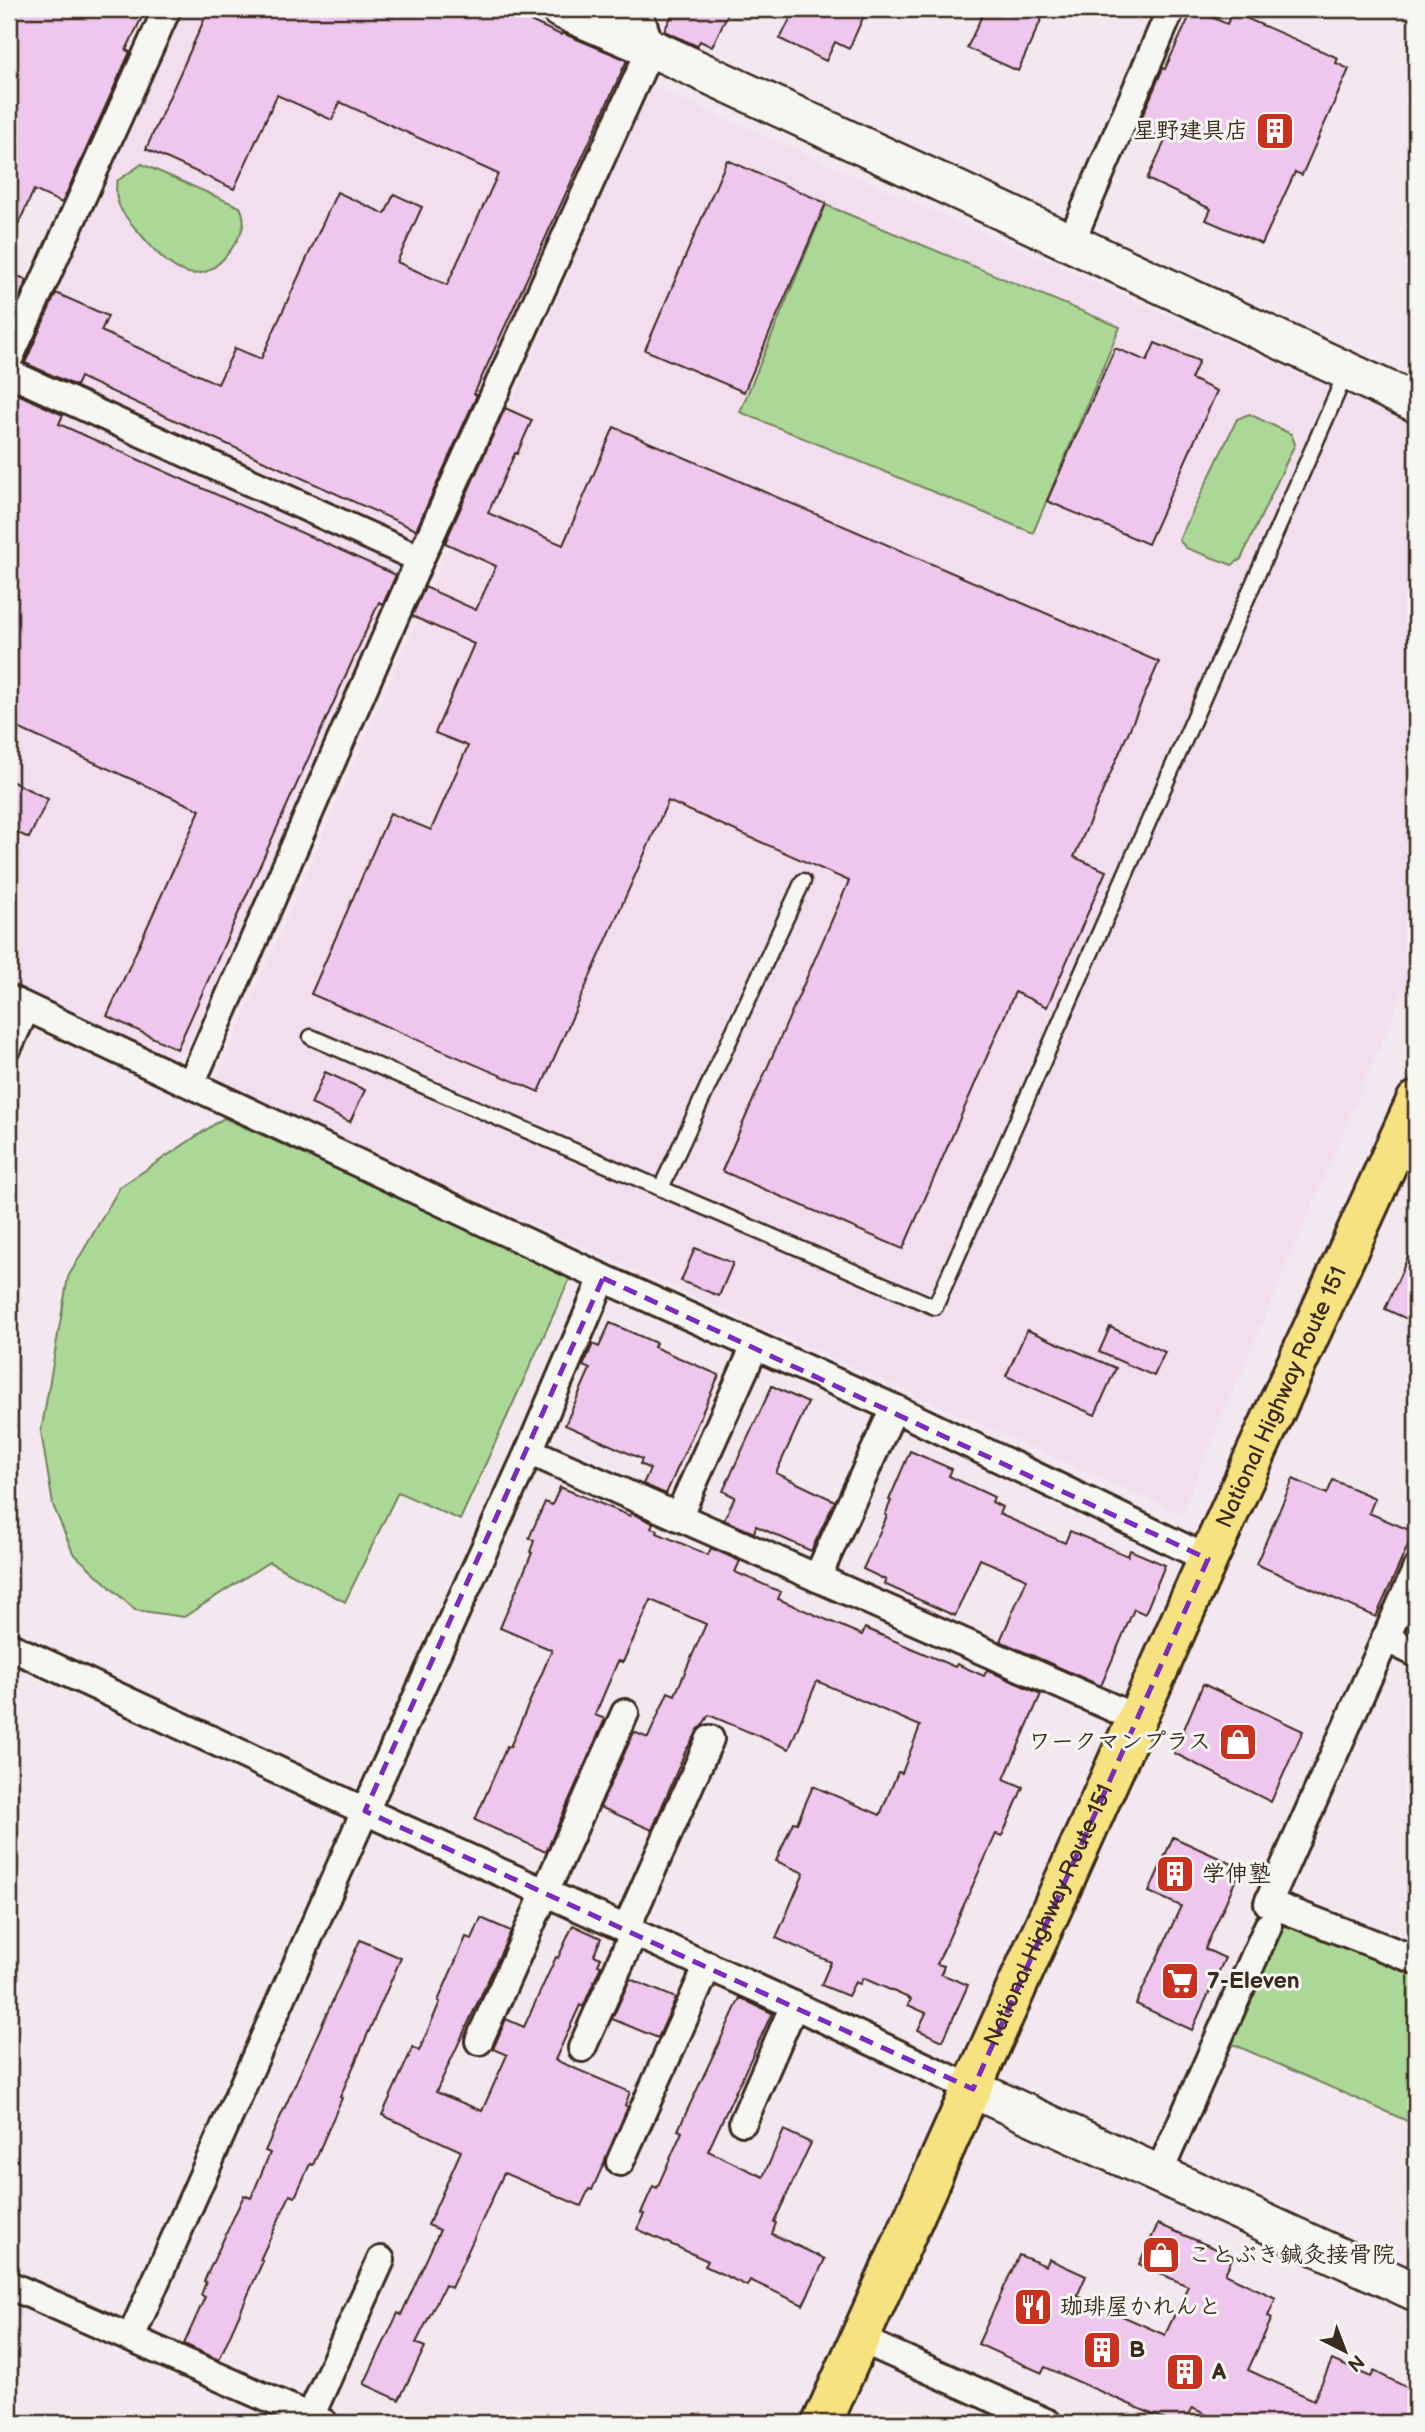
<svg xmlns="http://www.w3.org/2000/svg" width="1425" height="2432" font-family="'Balsamiq Sans','Klee One',sans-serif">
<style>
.built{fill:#f2deef}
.green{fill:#abd897;stroke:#73815a;stroke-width:2}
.building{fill:#efc6ed;stroke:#3b2a1e;stroke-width:2}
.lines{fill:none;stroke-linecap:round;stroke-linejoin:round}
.lane-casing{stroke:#3b2a1e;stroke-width:19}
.street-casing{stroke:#3b2a1e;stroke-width:32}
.secondary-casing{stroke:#3b2a1e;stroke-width:42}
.highway-casing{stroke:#3b2a1e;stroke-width:44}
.lane{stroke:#f6f6f2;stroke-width:14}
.street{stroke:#f6f6f2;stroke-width:26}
.secondary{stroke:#f6f6f2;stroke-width:37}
.highway{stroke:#f7e281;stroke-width:38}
.marked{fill:none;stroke:#7b2cbf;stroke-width:5;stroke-dasharray:14 9;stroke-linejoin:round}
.labels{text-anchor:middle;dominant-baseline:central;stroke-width:6;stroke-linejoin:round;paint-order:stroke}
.poi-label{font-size:23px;font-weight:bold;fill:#3b2a1e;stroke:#f6f6f2;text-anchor:start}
.street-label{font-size:23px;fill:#3b2a1e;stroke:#f6f6f2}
</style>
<rect width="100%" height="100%" fill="#f4e8f0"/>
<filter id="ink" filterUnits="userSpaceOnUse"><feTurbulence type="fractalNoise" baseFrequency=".0143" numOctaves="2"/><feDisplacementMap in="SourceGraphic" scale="14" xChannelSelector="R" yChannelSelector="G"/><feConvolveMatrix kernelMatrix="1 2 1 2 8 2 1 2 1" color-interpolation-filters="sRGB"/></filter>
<g filter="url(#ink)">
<g class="built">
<path d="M180,9H544L624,45L630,64L420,530L406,539L32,369L26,352Z"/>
<path d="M651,85L1416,426V962L1181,1514L215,1082Z"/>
<path d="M23,397L395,560L400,574L186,1051L171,1058L9,986V402Z"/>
</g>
<g class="green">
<path d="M142,164L240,207C247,220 243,230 236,242C204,293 175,276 143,237C128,219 112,207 117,181Z"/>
<path d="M826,205L1120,327L1033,533L740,412Z"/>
<path d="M1249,414L1291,434L1295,444L1241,559L1232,565L1186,548L1179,540L1237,419Z"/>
<path d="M224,1118L571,1276L460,1520L398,1492L345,1602L269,1562L184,1617L135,1610L73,1553L53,1505L41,1432L68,1277L120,1187Z"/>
<path d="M1286,1919L1416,1973V2125L1228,2042Z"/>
</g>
<g class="building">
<path d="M9,9H146L126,50L130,52L62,203L34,190L9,244Z"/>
<path d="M209,9H504L561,35L562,33L627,60L474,394L477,395L416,530L80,377L76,386L25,363L56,293L108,316L101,331L218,384L235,348L261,359L337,192L385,214L394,194L422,207L397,262L447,285L498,174L340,102L332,120L277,95L234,189L146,149Z"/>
<path d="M675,9H730L712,47L700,41L697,46L664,31Z"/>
<path d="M795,9H867L849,49L835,42L826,61L780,39Z"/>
<path d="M985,9H1046L1018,71L967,48Z"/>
<path d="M1193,9L1227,24L1232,12L1338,58L1336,63L1349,69L1302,175L1295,172L1262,244L1206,220L1211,209L1147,179L1166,139L1138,126L1163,68L1165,69Z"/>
<path d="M727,160L826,203L744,392L645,350Z"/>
<path d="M9,272L27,280L9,321Z"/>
<path d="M1155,343L1199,361L1191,379L1217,391L1148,544L1047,501L1115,348L1147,361Z"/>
<path d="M9,390L63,415L59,424L396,575L383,604L379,602L177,1049L107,1016L200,810L9,724Z"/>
<path d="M505,408L532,420L517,454L515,453L488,513L563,545L614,427L1159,662L1074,857L1106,871L1047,1007L1015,992L903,1249L722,1171L849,881L668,801L539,1092L311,994L390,813L431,830L468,746L435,733L474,644L412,616L425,587L476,610L496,566L445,543Z"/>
<path d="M9,780L48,799L29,838L9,829Z"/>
<path d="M325,1072L365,1090L350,1122L311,1104Z"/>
<path d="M1416,1239V1323L1385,1309Z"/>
<path d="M695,1248L733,1263L719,1296L681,1281Z"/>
<path d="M610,1323L656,1343L654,1347L719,1375L666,1494L643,1484L650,1469L640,1464L642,1459L565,1425L590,1369L583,1366L593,1344L599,1347Z"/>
<path d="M1110,1327L1165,1352L1154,1376L1099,1352Z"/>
<path d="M1027,1330L1116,1368L1095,1415L1006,1376Z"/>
<path d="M772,1386L808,1403L776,1473L835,1501L811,1551L756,1526L754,1533L724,1520L735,1497L723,1491Z"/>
<path d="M910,1451L952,1469L949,1476L994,1497L992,1502L1002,1507L999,1514L1065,1543L1070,1531L1128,1556L1130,1550L1165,1565L1145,1614L1134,1609L1101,1686L1000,1641L1027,1579L980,1559L955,1616L884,1584L886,1580L863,1569L887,1516L885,1515L891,1501L889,1500Z"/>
<path d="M1293,1479L1327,1494L1333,1480L1375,1498L1369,1513L1414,1532L1376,1617L1256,1564Z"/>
<path d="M560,1487L630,1516L631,1513L653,1523L651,1528L658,1530L657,1533L708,1555L711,1548L740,1561L735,1572L781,1592L778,1599L862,1635L865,1628L955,1667L957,1664L984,1676L987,1670L1041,1694L1004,1779L1023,1787L1002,1836L996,1834L937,1964L944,1966L941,1974L968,1985L943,2041L918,2030L926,2013L908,2005L911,1999L863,1978L860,1984L855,1982L848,1996L821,1985L831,1962L776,1938L804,1873L776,1861L793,1822L797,1823L813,1786L880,1815L898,1772L902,1773L920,1726L817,1681L789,1749L709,1715L686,1750L652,1830L600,1807L634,1732L648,1738L668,1692L675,1695L706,1624L651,1600L623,1662L618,1661L595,1715L605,1719L546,1852L475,1820L507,1746L510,1747L552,1650L500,1628L532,1553L530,1552L534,1541L529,1538L545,1502L552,1505Z"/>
<path d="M1203,1684L1303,1731L1271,1802L1174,1753Z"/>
<path d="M1173,1837L1241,1868L1205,1949L1225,1958L1192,2030L1136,2004L1181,1906L1149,1892Z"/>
<path d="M481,1918L511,1931L436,2092L482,2111L507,2055L493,2049L506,2019L524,2027L556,1957L558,1958L573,1925L601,1938L594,1955L601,1958L598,1965L601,1966L583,2007L580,2005L555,2060L630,2092L625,2105L628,2107L604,2163L592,2190L589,2189L581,2206L504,2173L451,2288L445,2285L416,2343L425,2347L399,2400L364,2384L398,2313L401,2315L440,2230L428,2225L461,2151L382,2115L413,2047L419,2051L440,2002L438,2001L466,1937L472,1939Z"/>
<path d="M360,1940L401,1958L340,2097L342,2098L313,2165L310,2164L295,2197L290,2195L260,2260L263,2261L219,2360L184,2344L205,2297L201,2295L206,2282L204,2281L244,2195L251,2198L270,2153L265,2151Z"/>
<path d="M630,1979L676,1998L658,2038L612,2019Z"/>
<path d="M740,1998L772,2013L708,2151L763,2177L784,2130L811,2143L774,2222L776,2223L772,2234L825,2259L803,2305L750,2280L747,2286L705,2266L708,2261L637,2229L644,2214L641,2213L653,2186L657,2188L682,2132L678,2130Z"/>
<path d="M1158,2224L1233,2256L1225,2274L1276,2298L1268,2316L1272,2318L1248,2370L1314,2400L1332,2360L1371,2377L1374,2371L1416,2392V2423H1225L1192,2408L1185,2423H1172L1045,2367L1042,2373L978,2344L1019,2255L1046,2266L1049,2259L1086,2276L1077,2296L1165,2335L1188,2286L1139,2264Z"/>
</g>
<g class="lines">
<defs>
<g id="lane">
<path d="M311,1037L935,1307L1346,373"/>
<path d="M661,1188L803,881"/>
</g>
<g id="street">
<path d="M1070,244L1171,9"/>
<path d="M9,359L167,9"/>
<path d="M9,373L420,559"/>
<path d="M9,999L603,1278L894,1408L1208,1559"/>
<path d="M9,1045L26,1008"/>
<path d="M191,1084L420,559L651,48L638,9"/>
<path d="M529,1451L1138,1719"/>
<path d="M678,1517L755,1346"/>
<path d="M1416,1570L1268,1903L1416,1960"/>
<path d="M817,1578L894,1408"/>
<path d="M1385,1638L1416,1653"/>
<path d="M9,1646L365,1811L794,2005L973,2089"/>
<path d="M626,1929L710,1739"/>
<path d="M479,2041L625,1713"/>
<path d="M582,2048L634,1932"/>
<path d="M743,2122L794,2005"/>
<path d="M620,2162L708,1965"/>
<path d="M1159,2173L1268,1926"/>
<path d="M9,2285L324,2423"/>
<path d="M131,2337L365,1811L529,1451L603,1278"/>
<path d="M860,2339L1048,2423"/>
<path d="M310,2417L381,2260"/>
</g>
<g id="secondary">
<path d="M560,9L651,48L1416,403"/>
<path d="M973,2089L1416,2292"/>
</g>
<g id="highway">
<path id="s1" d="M822,2423L1208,1559L1416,1101"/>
</g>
</defs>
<use href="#lane" class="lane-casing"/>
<use href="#street" class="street-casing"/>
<use href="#secondary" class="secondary-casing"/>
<use href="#highway" class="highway-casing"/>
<use href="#lane" class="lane"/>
<use href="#street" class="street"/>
<use href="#secondary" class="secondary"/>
<use href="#highway" class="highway"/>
</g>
</g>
<path class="marked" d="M603,1278L1208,1559L973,2089L365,1811Z"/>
<defs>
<symbol id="building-square" viewBox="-11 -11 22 22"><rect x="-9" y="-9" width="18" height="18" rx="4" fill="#c8321e" stroke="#f6f6f2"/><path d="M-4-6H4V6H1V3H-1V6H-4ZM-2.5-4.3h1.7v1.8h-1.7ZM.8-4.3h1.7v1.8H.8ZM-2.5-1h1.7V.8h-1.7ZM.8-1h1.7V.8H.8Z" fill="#fff"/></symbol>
<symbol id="shop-square" viewBox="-11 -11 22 22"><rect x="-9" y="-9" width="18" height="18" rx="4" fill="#c8321e" stroke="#f6f6f2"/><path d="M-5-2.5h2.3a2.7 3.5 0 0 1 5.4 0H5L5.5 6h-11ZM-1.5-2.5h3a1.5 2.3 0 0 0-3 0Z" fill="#fff"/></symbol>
<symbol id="supermarket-square" viewBox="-11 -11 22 22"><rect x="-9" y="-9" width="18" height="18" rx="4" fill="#c8321e" stroke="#f6f6f2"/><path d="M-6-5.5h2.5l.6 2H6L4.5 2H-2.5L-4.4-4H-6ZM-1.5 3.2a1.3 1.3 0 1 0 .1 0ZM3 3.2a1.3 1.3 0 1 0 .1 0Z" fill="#fff"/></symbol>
<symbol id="restaurant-square" viewBox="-11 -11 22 22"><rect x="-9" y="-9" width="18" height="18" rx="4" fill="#c8321e" stroke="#f6f6f2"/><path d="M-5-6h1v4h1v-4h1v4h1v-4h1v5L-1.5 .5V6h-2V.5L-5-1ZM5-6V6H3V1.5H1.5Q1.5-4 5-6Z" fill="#fff"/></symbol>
</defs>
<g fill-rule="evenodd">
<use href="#building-square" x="1253" y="109" width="44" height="44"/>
<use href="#shop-square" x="1216" y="1720" width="44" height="44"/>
<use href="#building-square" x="1153" y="1852" width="44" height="44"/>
<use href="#supermarket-square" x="1158" y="1959" width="44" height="44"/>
<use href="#shop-square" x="1139" y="2233" width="44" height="44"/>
<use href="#restaurant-square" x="1011" y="2285" width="44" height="44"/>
<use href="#building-square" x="1080" y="2328" width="44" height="44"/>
<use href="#building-square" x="1163" y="2350" width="44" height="44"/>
</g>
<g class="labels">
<g class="poi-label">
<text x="1248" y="131" text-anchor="end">星野建具店</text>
<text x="1211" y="1742" text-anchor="end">ワークマンプラス</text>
<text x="1202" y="1874">学伸塾</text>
<text x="1207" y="1981">7-Eleven</text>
<text x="1188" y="2255">ことぶき鍼灸接骨院</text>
<text x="1060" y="2307">珈琲屋かれんと</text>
<text x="1129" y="2350">B</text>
<text x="1212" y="2372">A</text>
</g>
<g class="street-label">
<text stroke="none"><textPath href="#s1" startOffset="1124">National Highway Route 151</textPath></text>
<text stroke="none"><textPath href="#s1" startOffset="556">National Highway Route 151</textPath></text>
</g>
</g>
<rect width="1425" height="2432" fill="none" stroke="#f6f6f2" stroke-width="35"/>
<rect x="18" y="18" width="1390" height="2397" fill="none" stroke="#3b2a1e" stroke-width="2.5" filter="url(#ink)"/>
<g transform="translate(1345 2351) rotate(138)" stroke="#f6f6f2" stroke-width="5" paint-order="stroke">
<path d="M0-5L12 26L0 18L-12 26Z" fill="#3b2a1e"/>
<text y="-10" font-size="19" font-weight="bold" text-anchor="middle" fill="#3b2a1e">N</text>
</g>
</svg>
